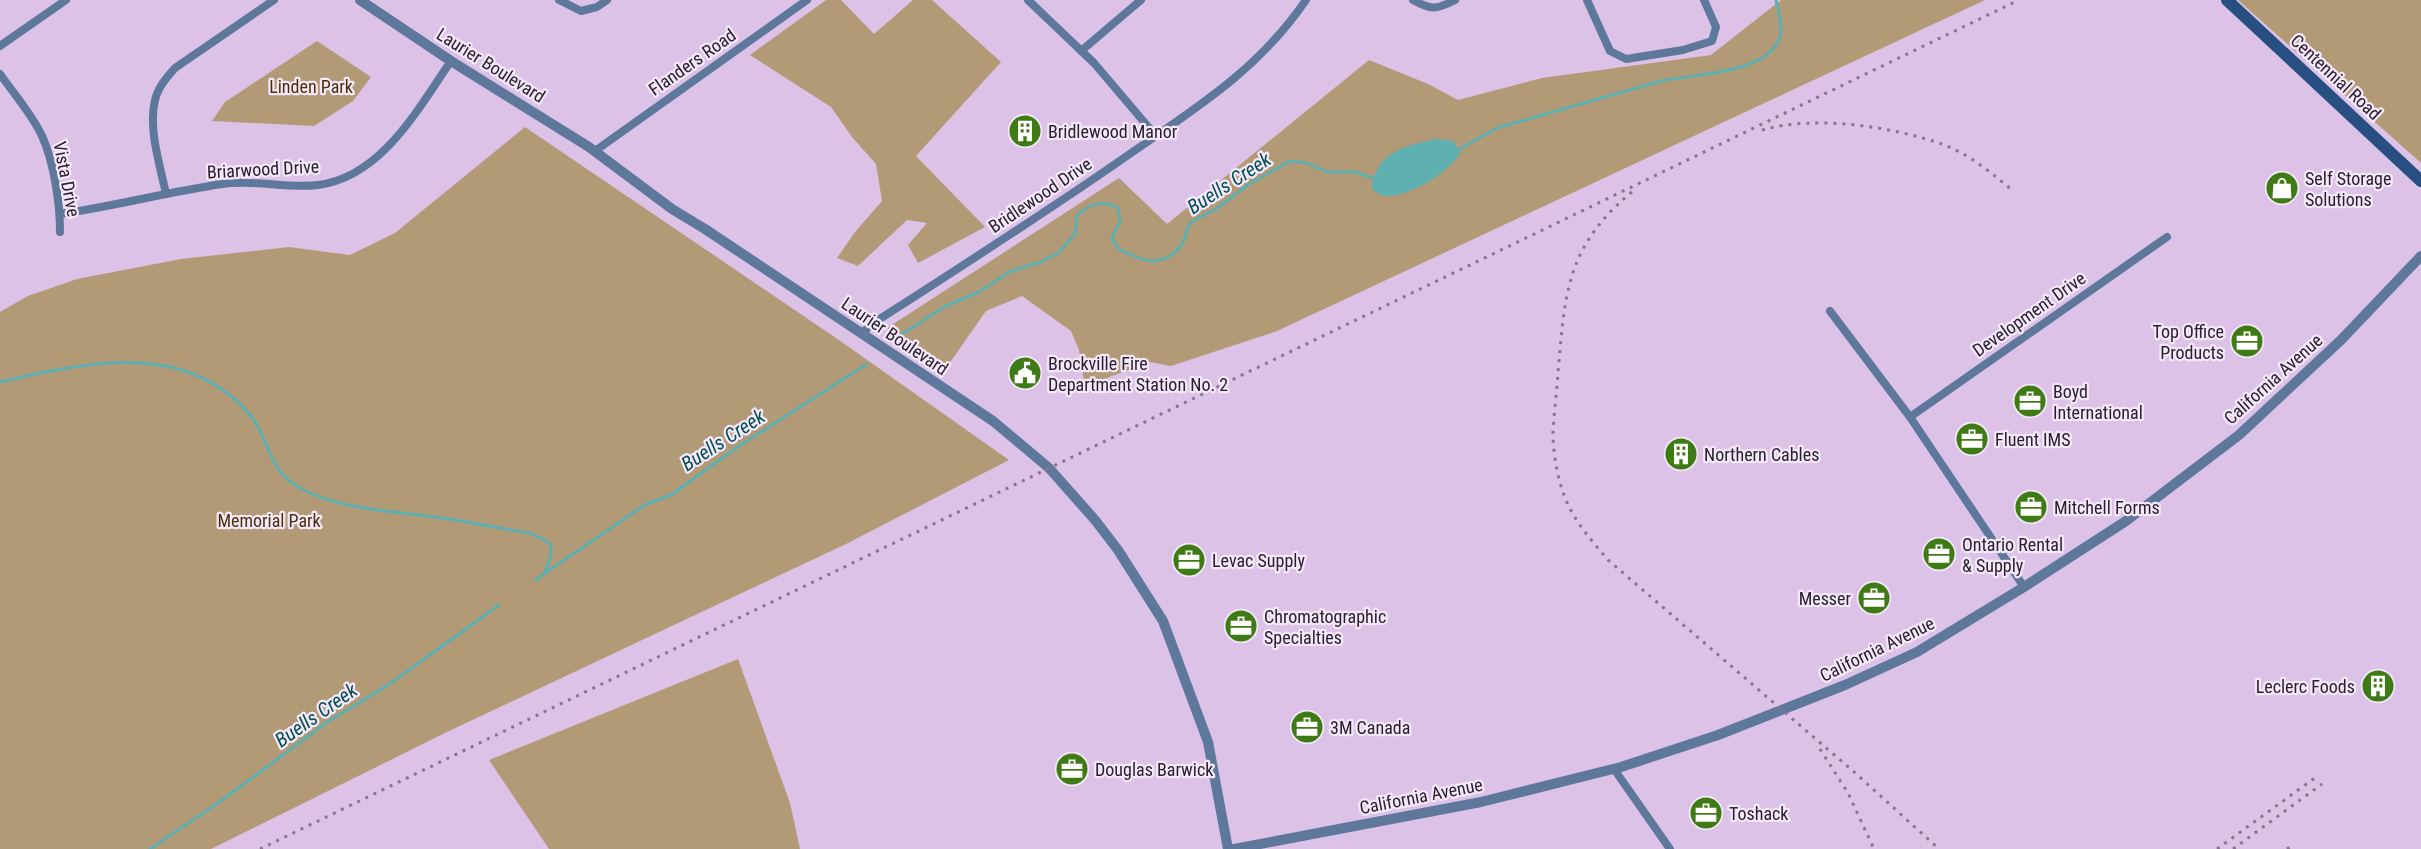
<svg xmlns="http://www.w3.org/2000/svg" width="2421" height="849" font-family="'Roboto Condensed',sans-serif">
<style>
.green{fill:#b39a76}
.water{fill:#5dafb0}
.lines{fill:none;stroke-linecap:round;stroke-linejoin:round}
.stream{stroke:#5dafb0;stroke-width:3}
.minor{stroke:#5e789c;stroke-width:8}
.tertiary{stroke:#5e789c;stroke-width:10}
.secondary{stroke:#284f81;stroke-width:12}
.rail{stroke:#88768f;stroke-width:3;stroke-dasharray:3 6;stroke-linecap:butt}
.labels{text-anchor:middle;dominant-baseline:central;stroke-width:4.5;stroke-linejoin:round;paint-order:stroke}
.street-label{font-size:18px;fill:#2a202e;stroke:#f5e8fa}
.park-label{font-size:18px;fill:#4a3105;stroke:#f5e8fa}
.poi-label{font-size:18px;fill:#2a202e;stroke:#f5e8fa;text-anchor:start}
.water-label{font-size:20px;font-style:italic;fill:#004f50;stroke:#f5e8fa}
</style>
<rect width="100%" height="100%" fill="#dbc2e6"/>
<g class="green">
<path d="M826,0H841L874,34L913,0H932L1001,62L916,156L985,227L918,263L908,245L927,223L907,220L858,266L837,258L855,232L882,201L876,164L852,137L831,107L750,55Z"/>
<path d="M1781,0H1985L1277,331L1171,366L1150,362L1085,386L1079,350L1071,331L1022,296L986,311L944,371L887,328L1119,178L1167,224L1369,60L1428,84L1458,100L1542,78L1711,55Z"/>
<path d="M2238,0H2421V163Z"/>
<path d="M317,41L371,77L353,101L314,126L212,121L225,102Z"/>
<path d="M525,127L836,338L1009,460L846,544L449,731L211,849H0V312L28,296L77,279L181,259L289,247L350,255L395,233Z"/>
<path d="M738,659L790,803L800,849H549L489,760Z"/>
</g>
<path class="water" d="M1435,139L1454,141L1460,154C1447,173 1411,196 1387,196C1380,196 1376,192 1371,188C1378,151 1403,147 1435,139Z"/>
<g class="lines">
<g class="stream">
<path d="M1458,150L1497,128L1661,81C1692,74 1769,74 1780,37C1783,27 1778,11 1776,0"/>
<path d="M891,341L946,306L979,292L1009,272L1043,261L1058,253L1075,234L1077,216C1088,204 1103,199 1118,208L1120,222L1112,237C1117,252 1124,251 1136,257C1156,266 1174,259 1184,240C1187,234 1186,227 1191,222L1216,209L1249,184L1290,161L1307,163L1327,172H1355L1372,178"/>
<path d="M0,382C84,363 187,338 251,416C271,442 267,471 302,489C346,512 401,511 449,519C476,523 502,529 530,533L543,539L551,545V554L545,573"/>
<path d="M535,580L646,504L671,495L739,446L867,364"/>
<path d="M150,849L218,803L326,723L388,685L499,605"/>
</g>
<g class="minor">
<path d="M559,0L581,11L597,7L607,0"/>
<path d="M1028,0L1094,63L1156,136"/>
<path d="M1413,0C1431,10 1436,10 1455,0"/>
<path d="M1587,0L1610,51L1626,59L1683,50L1712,41L1716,27L1704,0"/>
<path d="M0,46L66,0"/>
<path d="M1081,51L1141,0"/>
<path d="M0,74C14,94 32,114 42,136C54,162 60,204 60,232"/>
<path d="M595,151L807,0"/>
<path d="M166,194C160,165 148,129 155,100C158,87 167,77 175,68L274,0"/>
<path d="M60,214C115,206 168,192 222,184C254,179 287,189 318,185C382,177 419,107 451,61"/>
<path d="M1830,311L1910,417L2024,587"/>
<path d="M862,333L872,324C956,270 1039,217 1121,160C1191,111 1256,73 1306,0"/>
<path d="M1910,417L2167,237"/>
<path d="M1614,769L1670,849"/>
</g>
<g class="tertiary">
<path d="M360,0L451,61L589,147L672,209L705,229L993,421L1049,468L1095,520L1118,550L1163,621L1208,742L1228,849"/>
<path d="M1234,849L1481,802L1621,767L1718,735L1845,685L1917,652L2024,587L2126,521L2239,435L2341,340L2421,256"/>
</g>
<path class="secondary" d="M2227,0L2421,181"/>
<g class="rail">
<path d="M1762,130C1815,115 1889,126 1942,144C1969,154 1992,173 2014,192"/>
<path d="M1632,192C1611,209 1594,228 1582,251C1563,288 1562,332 1558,372C1557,392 1554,412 1553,432C1553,453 1557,476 1564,495C1573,520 1591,540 1608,560L1853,771L1939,849"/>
<path d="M1820,749L1848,793L1874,849"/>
<path d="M260,849L2019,0"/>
<path d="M2217,849L2316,777"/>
<path d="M2233,849L2322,784"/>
<path d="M2287,849L2291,846"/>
</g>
</g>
<defs>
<symbol id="building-disc" viewBox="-11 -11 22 22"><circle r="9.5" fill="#3f7b14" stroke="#f5e8fa"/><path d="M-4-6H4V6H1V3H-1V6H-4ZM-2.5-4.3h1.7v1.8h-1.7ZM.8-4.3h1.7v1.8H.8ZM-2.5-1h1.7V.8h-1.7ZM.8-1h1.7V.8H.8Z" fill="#fff"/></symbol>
<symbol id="shop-disc" viewBox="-11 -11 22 22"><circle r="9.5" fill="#3f7b14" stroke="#f5e8fa"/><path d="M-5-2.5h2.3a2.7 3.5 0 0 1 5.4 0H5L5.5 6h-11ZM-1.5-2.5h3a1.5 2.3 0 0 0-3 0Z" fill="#fff"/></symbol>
<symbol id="office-disc" viewBox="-11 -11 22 22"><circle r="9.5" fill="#3f7b14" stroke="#f5e8fa"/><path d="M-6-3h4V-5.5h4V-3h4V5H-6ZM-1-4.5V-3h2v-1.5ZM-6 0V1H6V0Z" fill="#fff"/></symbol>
<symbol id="civic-disc" viewBox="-11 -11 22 22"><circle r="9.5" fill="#3f7b14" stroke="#f5e8fa"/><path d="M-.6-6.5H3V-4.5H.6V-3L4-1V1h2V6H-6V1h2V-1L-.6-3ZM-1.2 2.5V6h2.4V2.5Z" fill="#fff"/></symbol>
</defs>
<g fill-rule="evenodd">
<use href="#building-disc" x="1006" y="112" width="38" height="38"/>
<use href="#shop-disc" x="2263" y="169" width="38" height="38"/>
<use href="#office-disc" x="2228" y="322" width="38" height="38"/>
<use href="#civic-disc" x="1006" y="354" width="38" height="38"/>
<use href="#office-disc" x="2011" y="382" width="38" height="38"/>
<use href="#office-disc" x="1953" y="420" width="38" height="38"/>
<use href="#building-disc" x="1662" y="435" width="38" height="38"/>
<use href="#office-disc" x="2012" y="488" width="38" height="38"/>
<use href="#office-disc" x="1920" y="535" width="38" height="38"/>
<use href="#office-disc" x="1170" y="541" width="38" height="38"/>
<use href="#office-disc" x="1855" y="579" width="38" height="38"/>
<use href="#office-disc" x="1222" y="607" width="38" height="38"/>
<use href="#building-disc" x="2359" y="667" width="38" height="38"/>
<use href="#office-disc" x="1288" y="708" width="38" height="38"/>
<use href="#office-disc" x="1053" y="750" width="38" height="38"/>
<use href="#office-disc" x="1687" y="794" width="38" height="38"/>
</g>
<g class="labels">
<g class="street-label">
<text transform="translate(692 62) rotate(-35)">Flanders Road</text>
<text transform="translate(491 65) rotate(32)">Laurier Boulevard</text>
<text transform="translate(2336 77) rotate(43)">Centennial Road</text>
<text transform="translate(263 169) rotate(-3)">Briarwood Drive</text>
<text transform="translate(67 179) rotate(79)">Vista Drive</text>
<text transform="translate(1040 195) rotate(-34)">Bridlewood Drive</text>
<text transform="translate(2029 314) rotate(-35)">Development Drive</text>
<text transform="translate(895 336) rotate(34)">Laurier Boulevard</text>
<text transform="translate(2273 379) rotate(-42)">California Avenue</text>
<text transform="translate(1877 649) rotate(-26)">California Avenue</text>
<text transform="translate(1421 796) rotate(-11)">California Avenue</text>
</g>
<g class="park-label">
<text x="311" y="86">Linden Park</text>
<text x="269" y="520">Memorial Park</text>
</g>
<g class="poi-label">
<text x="1048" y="131">Bridlewood Manor</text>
<text x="2305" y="178">Self Storage<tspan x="2305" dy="21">Solutions</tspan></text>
<text x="2224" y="331" text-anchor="end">Top Office<tspan x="2224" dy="21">Products</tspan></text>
<text x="1048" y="363">Brockville Fire<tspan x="1048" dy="21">Department Station No. 2</tspan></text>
<text x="2053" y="391">Boyd<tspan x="2053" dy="21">International</tspan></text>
<text x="1995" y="439">Fluent IMS</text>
<text x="1704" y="454">Northern Cables</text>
<text x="2054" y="507">Mitchell Forms</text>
<text x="1962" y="544">Ontario Rental<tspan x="1962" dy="21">&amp; Supply</tspan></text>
<text x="1212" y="560">Levac Supply</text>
<text x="1851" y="598" text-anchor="end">Messer</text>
<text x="1264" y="616">Chromatographic<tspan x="1264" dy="21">Specialties</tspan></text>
<text x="2355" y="686" text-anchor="end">Leclerc Foods</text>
<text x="1330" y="727">3M Canada</text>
<text x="1095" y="769">Douglas Barwick</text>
<text x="1729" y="813">Toshack</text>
</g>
<g class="water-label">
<text transform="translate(1229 183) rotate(-33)">Buells Creek</text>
<text transform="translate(723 440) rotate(-33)">Buells Creek</text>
<text transform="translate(316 715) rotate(-35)">Buells Creek</text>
</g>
</g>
</svg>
